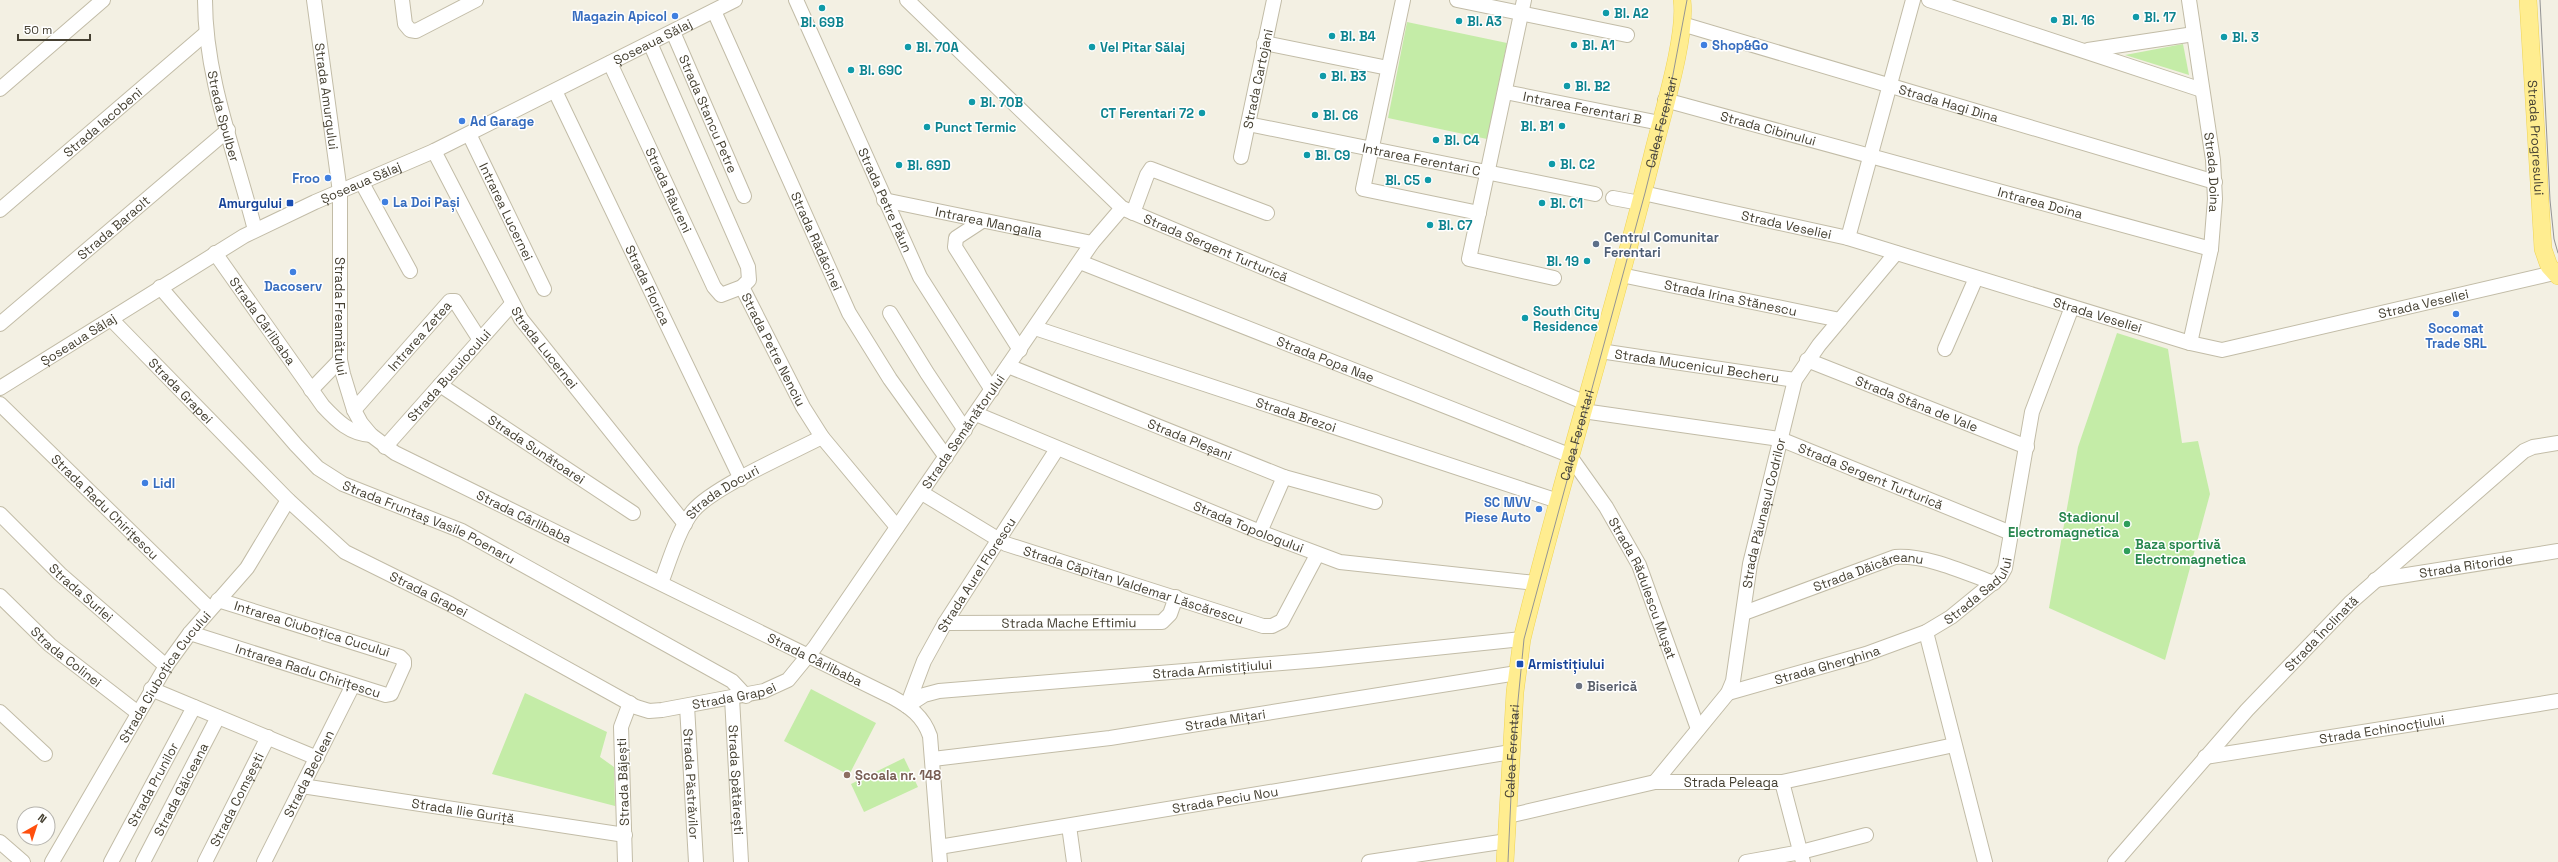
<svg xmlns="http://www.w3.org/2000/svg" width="2558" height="862" font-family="'Space Grotesk',sans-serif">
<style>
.green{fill:#c4eca7}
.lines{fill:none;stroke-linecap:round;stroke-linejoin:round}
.minor-casing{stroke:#c2bca7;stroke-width:16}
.major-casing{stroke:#efd455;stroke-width:18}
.minor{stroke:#fff;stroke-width:14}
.major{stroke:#ffed90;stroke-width:17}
.tram{stroke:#949494;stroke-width:1}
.culture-dot{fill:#0f9aa8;stroke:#fff;stroke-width:1.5}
.shop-dot{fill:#3f7fe0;stroke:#fff;stroke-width:1.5}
.transit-dot{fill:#1a4fb4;stroke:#fff;stroke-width:1.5}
.service-dot{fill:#5c6f8a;stroke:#fff;stroke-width:1.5}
.leisure-dot{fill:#2e9e5b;stroke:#fff;stroke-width:1.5}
.worship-dot{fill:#6b7280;stroke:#fff;stroke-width:1.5}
.education-dot{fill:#8d6e63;stroke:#fff;stroke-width:1.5}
.labels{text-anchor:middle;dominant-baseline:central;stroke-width:3;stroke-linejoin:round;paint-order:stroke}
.culture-label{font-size:13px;font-weight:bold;fill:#0d838f;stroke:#fff;text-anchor:start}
.shop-label{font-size:13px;font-weight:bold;fill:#366cbe;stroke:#fff;text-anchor:start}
.street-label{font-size:13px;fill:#454032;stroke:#fff}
.transit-label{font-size:13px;font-weight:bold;fill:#164399;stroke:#fff;text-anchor:end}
.service-label{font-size:13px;font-weight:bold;fill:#4e5e75;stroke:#fff;text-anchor:start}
.leisure-label{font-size:13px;font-weight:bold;fill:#27864d;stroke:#fff;text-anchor:end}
.worship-label{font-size:13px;font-weight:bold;fill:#5b616d;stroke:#fff;text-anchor:start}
.education-label{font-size:13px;font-weight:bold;fill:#785e54;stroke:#fff;text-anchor:start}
</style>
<rect width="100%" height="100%" fill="#f3f0e3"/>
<g class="green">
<path d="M1407,22L1507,43L1487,139L1388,118Z"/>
<path d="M2183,44L2189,75L2125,55Z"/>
<path d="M2117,333L2168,349L2182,443L2198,441L2210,494L2165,660L2049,608L2078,447Z"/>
<path d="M811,689L876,723L849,775L784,741Z"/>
<path d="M525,693L607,732L600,757L614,767L615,806L492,774Z"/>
<path d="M904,758L918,787L864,812L851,784Z"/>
</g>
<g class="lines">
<defs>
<g id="minor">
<path id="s1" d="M205,0C205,78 236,155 255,230"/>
<path id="s2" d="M314,0L340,192V360L343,374L354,410L361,423L371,435L395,453L892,697C910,707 923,716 930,736L940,862"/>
<path d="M402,0L405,24L410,30L416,31L476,0"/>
<path id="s3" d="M796,0L920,277L992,390"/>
<path id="s4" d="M907,0L1122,208L1586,403"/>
<path d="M1403,0L1363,189L1479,213"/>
<path d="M1457,0L1627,35"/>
<path d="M1524,0L1469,259L1554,278"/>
<path d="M1929,0L2202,90"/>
<path id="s5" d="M2189,0L2213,160L2215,199L2211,249L2190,343"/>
<path id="s6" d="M714,11L849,313L890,379L946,457"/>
<path id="s7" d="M1682,24L2215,182"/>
<path id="s8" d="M673,32L744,196"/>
<path d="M1264,43L1388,68"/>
<path d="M2088,50L2194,34"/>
<path id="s9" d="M610,63L714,287L721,295L742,287L749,280L748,267L650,43"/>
<path d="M0,89L103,0"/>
<path id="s10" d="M555,91L741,479"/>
<path id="s11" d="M1505,92L1660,123"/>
<path id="s12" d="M1665,100L2211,249"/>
<path id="s13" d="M1248,124L1595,194"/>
<path id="s14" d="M469,134L544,289"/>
<path id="s15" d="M434,151L521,319L685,524"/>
<path id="s16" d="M1241,157L1274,0"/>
<path d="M362,183L410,271"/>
<path id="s17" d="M1643,193L1848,238L2190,343L2222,350L2554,273"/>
<path d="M1613,198L1640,203"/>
<path id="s18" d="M884,200L1092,243"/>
<path id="s19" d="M0,210L205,34"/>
<path d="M1133,213L1147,175L1151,169L1267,213"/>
<path d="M982,221L956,238L955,247L1020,350"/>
<path d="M1848,238L1913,0"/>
<path id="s20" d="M215,253L323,406C337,421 350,434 371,435"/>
<path id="s21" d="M1080,262L1569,455L1606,507L1639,565L1698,729"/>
<path id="s22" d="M1621,275L1840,320"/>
<path id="s23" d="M160,287L296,445L318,468L343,484L462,531L732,681L746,696"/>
<path id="s24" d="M742,287L803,407L822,437L897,527"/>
<path d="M890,313L927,373L965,430"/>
<path id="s25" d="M111,319L288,500L345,552L450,604L636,707L649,711L662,710L764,691L788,680L815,647L1092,243L1122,208"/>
<path id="s26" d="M0,324L228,130"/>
<path id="s27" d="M1035,328L1558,501"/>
<path d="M1945,349L1976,278"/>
<path id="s28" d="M1600,351L1795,380"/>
<path id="s29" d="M1807,360L2027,447"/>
<path id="s30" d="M1008,366L1284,477L1375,502"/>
<path id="s31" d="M440,385L633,513"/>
<path id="s32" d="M0,388L244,236L315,202L434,151L735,0"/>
<path d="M311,390L340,360"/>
<path id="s33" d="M0,404L210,609"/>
<path id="s34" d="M354,410L450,301H455L480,340"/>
<path id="s35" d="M1583,411L1780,439L2011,533"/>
<path id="s36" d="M976,414L1260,532L1340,562L1536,583"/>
<path id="s37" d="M385,447L512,304"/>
<path id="s38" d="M922,493L1006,544L1263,626H1272L1282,621L1317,555"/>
<path id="s39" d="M0,514L60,574L166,666"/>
<path d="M1260,532L1284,477"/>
<path id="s40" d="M2375,580L2558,551"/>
<path id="s41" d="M661,583C669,562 679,528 693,511C713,487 791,453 822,437"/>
<path id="s42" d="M0,596L50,645L138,713"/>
<path id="s43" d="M1744,613L1895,557C1928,555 1963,572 1994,583"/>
<path id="s44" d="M945,623L1162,622L1170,614L1176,597"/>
<path d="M1926,632L1985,862"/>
<path id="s45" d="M190,633L386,695L391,694L404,665V661L400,657L218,600"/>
<path d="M151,689L317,758"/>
<path id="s46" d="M1728,693L1866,654L1926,632L1951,617L2000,577L2005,568L2032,412L2072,307"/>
<path id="s47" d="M732,698L741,862"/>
<path id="s48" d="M687,706L696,862"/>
<path id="s49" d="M907,706L924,695L939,691L1319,660L1522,639"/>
<path id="s50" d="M907,706L924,661L945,623L1057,449"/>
<path d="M0,712L45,754"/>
<path id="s51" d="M2205,757L2558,701"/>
<path id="s52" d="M933,759L1110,738L1517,673"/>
<path id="s53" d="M1655,782L1728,693L1733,681L1750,564L1795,380L1819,345L1896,253"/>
<path d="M1782,782L1803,862"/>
<path id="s54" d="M302,786L625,835"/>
<path id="s55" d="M1508,816L1655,782H1782L1954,745"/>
<path d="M1069,826L1074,862"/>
<path d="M0,842L23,862"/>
<path id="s56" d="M939,847L1511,752"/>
<path id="s57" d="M52,862L166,666L190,633L247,568L288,500"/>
<path id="s58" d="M111,862L194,707"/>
<path id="s59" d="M143,862L218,717"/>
<path id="s60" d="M205,862L268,737"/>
<path id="s61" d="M264,862L353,685"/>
<path d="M625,862L621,727L630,703"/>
<path d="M1369,862L1507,841"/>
<path d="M1746,862L1801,852L1866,835"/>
<path id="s62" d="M2115,862L2247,710L2350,603L2524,451L2533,447L2558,443"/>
</g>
<g id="major">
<path id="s63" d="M2528,0L2543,249L2549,266L2558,276"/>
<path id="s64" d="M1505,862L1515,692L1522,639C1562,475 1614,313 1654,149C1663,112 1687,35 1682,0"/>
</g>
</defs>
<use href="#minor" class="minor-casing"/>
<use href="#major" class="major-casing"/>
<use href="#minor" class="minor"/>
<use href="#major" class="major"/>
<g class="tram">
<path d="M2540,0L2550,200L2554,239L2558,253"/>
<path d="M1508,862L1513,752L1524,639L1645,193L1668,101L1687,0"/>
</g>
</g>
<g class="culture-dot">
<circle cx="822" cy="8" r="4"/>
<circle cx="1606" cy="13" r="4"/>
<circle cx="2136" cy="17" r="4"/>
<circle cx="2054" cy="20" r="4"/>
<circle cx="1459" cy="21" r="4"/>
<circle cx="1332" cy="36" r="4"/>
<circle cx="2224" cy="37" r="4"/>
<circle cx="1574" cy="45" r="4"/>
<circle cx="908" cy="47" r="4"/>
<circle cx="1092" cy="47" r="4"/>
<circle cx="851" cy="70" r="4"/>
<circle cx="1323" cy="76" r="4"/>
<circle cx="1567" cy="86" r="4"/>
<circle cx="972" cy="102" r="4"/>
<circle cx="1202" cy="113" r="4"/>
<circle cx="1315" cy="115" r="4"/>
<circle cx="1562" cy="126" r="4"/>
<circle cx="927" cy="127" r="4"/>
<circle cx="1436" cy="140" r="4"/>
<circle cx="1307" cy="155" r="4"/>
<circle cx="1552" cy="164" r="4"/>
<circle cx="899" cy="165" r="4"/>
<circle cx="1428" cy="180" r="4"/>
<circle cx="1542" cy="203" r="4"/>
<circle cx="1430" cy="225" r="4"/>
<circle cx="1587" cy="261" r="4"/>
<circle cx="1525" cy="318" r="4"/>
</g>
<g class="shop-dot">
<circle cx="675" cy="16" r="4"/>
<circle cx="1704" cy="45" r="4"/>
<circle cx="462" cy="121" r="4"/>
<circle cx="328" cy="178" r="4"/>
<circle cx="385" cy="202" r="4"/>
<circle cx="293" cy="272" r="4"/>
<circle cx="2456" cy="314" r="4"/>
<circle cx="145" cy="483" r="4"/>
<circle cx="1539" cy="509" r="4"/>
</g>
<g class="transit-dot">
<rect x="286" y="199" width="8" height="8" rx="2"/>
<rect x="1516" y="660" width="8" height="8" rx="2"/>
</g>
<circle class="service-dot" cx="1596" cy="244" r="4"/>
<g class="leisure-dot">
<circle cx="2127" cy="524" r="4"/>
<circle cx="2127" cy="551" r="4"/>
</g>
<circle class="worship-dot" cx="1579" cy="686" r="4"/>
<circle class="education-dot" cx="847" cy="775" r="4"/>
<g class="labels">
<g class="culture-label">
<text x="1614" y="13">Bl. A2</text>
<text x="2144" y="17">Bl. 17</text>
<text x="2062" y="20">Bl. 16</text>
<text x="1467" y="21">Bl. A3</text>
<text x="822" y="22" text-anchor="middle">Bl. 69B</text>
<text x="1340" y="36">Bl. B4</text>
<text x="2232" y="37">Bl. 3</text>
<text x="1582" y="45">Bl. A1</text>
<text x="916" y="47">Bl. 70A</text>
<text x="1100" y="47">Vel Pitar Sălaj</text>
<text x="859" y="70">Bl. 69C</text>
<text x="1331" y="76">Bl. B3</text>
<text x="1575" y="86">Bl. B2</text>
<text x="980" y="102">Bl. 70B</text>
<text x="1194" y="113" text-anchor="end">CT Ferentari 72</text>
<text x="1323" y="115">Bl. C6</text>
<text x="1554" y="126" text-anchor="end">Bl. B1</text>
<text x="935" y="127">Punct Termic</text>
<text x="1444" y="140">Bl. C4</text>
<text x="1315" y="155">Bl. C9</text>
<text x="1560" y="164">Bl. C2</text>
<text x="907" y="165">Bl. 69D</text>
<text x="1420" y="180" text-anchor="end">Bl. C5</text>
<text x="1550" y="203">Bl. C1</text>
<text x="1438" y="225">Bl. C7</text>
<text x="1579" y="261" text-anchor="end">Bl. 19</text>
<text x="1533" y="311">South City<tspan x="1533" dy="15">Residence</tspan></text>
</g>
<g class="shop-label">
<text x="667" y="16" text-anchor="end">Magazin Apicol</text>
<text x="1712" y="45">Shop&amp;Go</text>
<text x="470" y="121">Ad Garage</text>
<text x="320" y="178" text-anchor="end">Froo</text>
<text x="393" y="202">La Doi Pași</text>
<text x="293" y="286" text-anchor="middle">Dacoserv</text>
<text x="2456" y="328" text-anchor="middle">Socomat<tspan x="2456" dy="15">Trade SRL</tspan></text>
<text x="153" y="483">Lidl</text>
<text x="1531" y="502" text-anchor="end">SC MVV<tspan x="1531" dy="15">Piese Auto</tspan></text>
</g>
<g class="street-label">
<text stroke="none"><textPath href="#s32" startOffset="740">Șoseaua Sălaj</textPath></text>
<text stroke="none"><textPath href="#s16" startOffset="80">Strada Cartojani</textPath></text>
<text stroke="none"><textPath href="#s2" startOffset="97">Strada Amurgului</textPath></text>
<text stroke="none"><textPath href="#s7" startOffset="278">Strada Hagi Dina</textPath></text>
<text stroke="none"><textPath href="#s11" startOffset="79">Intrarea Ferentari B</textPath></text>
<text stroke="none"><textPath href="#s8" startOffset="89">Strada Stancu Petre</textPath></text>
<text stroke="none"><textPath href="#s1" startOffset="118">Strada Spulber</textPath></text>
<text stroke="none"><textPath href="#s19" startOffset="135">Strada Iacobeni</textPath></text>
<text stroke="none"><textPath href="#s64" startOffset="759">Calea Ferentari</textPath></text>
<text stroke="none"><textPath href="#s12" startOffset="107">Strada Cibinului</textPath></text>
<text stroke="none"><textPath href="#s63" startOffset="138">Strada Progresului</textPath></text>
<text stroke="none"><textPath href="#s13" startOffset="177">Intrarea Ferentari C</textPath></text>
<text stroke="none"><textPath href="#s5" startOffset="174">Strada Doina</textPath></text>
<text stroke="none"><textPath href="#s32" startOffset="416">Șoseaua Sălaj</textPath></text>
<text stroke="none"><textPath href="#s9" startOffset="140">Strada Râureni</textPath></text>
<text stroke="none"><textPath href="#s3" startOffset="219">Strada Petre Păun</textPath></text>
<text stroke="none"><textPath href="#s12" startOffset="389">Intrarea Doina</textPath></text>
<text stroke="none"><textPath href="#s14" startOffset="86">Intrarea Lucernei</textPath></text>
<text stroke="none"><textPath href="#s18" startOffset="107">Intrarea Mangalia</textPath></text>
<text stroke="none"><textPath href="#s17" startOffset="147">Strada Veseliei</textPath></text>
<text stroke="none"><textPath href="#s26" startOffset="149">Strada Baraolt</textPath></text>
<text stroke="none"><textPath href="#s6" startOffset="252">Strada Rădăcinei</textPath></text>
<text stroke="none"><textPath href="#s4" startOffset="401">Strada Sergent Turturică</textPath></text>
<text stroke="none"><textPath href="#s10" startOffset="215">Strada Florica</textPath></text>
<text stroke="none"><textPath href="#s22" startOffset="112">Strada Irina Stănescu</textPath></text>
<text stroke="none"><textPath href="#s17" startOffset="807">Strada Veseliei</textPath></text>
<text stroke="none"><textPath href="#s17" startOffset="471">Strada Veseliei</textPath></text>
<text stroke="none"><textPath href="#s2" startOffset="318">Strada Freamătului</textPath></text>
<text stroke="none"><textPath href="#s20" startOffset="83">Strada Cârlibaba</textPath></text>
<text stroke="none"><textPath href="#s34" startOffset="99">Intrarea Zetea</textPath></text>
<text stroke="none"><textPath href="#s32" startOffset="92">Șoseaua Sălaj</textPath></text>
<text stroke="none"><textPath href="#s15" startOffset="226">Strada Lucernei</textPath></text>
<text stroke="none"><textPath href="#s24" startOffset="70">Strada Petre Nenciu</textPath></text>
<text stroke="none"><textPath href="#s21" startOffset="264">Strada Popa Nae</textPath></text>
<text stroke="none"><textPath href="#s28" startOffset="98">Strada Mucenicul Becheru</textPath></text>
<text stroke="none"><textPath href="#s37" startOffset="96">Strada Busuiocului</textPath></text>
<text stroke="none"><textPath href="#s25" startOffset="100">Strada Grapei</textPath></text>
<text stroke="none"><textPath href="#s29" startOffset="118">Strada Stâna de Vale</textPath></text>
<text stroke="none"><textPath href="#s27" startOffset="275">Strada Brezoi</textPath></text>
<text stroke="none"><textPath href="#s25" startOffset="1121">Strada Semănătorului</textPath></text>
<text stroke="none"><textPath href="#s64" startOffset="435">Calea Ferentari</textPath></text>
<text stroke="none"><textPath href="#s30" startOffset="196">Strada Pleșani</textPath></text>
<text stroke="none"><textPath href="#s31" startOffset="116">Strada Sunătoarei</textPath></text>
<text stroke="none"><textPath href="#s35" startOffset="297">Strada Sergent Turturică</textPath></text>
<text stroke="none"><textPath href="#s41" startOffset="114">Strada Docuri</textPath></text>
<text stroke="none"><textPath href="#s33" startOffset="147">Strada Radu Chirițescu</textPath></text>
<text stroke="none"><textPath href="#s53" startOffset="299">Strada Păunașul Codrilor</textPath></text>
<text stroke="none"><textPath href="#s2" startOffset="618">Strada Cârlibaba</textPath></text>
<text stroke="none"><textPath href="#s23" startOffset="364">Strada Fruntaș Vasile Poenaru</textPath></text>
<text stroke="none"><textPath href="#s36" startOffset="295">Strada Topologului</textPath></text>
<text stroke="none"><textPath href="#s40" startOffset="92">Strada Ritoride</textPath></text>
<text stroke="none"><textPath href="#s50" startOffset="149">Strada Aurel Florescu</textPath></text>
<text stroke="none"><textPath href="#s43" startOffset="132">Strada Dăicăreanu</textPath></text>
<text stroke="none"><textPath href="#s38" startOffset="232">Strada Căpitan Valdemar Lăscărescu</textPath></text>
<text stroke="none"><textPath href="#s46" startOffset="275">Strada Sadului</textPath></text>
<text stroke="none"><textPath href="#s21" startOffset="679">Strada Rădulescu Mușat</textPath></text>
<text stroke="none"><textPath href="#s39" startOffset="113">Strada Surlei</textPath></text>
<text stroke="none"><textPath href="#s25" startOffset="424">Strada Grapei</textPath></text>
<text stroke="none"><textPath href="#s44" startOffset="124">Strada Mache Eftimiu</textPath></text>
<text transform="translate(312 629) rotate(17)">Intrarea Ciuboțica Cucului</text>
<text stroke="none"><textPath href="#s62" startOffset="308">Strada Înclinată</textPath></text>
<text stroke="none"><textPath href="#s42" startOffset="90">Strada Colinei</textPath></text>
<text stroke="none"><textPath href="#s2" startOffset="942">Strada Cârlibaba</textPath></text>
<text stroke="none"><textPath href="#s46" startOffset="103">Strada Gherghina</textPath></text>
<text stroke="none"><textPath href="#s49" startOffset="310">Strada Armistițiului</textPath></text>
<text stroke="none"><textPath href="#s45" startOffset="124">Intrarea Radu Chirițescu</textPath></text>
<text stroke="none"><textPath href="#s57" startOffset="217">Strada Ciuboțica Cucului</textPath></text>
<text stroke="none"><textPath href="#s25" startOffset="760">Strada Grapei</textPath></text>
<text stroke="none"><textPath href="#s52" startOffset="295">Strada Mițari</textPath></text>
<text stroke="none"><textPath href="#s51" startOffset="179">Strada Echinocțiului</textPath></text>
<text stroke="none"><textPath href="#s64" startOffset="111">Calea Ferentari</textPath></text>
<text stroke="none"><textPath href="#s61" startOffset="99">Strada Beclean</textPath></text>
<text stroke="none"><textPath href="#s47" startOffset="82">Strada Spătărești</textPath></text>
<text stroke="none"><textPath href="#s55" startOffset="227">Strada Peleaga</textPath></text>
<text transform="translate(623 782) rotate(-92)">Strada Băjești</text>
<text stroke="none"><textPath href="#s58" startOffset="88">Strada Prunilor</textPath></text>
<text stroke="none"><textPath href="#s48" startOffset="78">Strada Păstrăvilor</textPath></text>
<text stroke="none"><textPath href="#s59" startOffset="82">Strada Găiceana</textPath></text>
<text stroke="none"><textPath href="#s60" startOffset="70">Strada Comșești</textPath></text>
<text stroke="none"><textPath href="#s56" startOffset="290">Strada Peciu Nou</textPath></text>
<text stroke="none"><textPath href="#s54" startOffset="163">Strada Ilie Guriță</textPath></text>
</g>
<g class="transit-label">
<text x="282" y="203">Amurgului</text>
<text x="1528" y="664" text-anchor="start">Armistițiului</text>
</g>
<g class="service-label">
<text x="1604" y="237">Centrul Comunitar<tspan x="1604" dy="15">Ferentari</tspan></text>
</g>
<g class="leisure-label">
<text x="2119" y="517">Stadionul<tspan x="2119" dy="15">Electromagnetica</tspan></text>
<text x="2135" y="544" text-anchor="start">Baza sportivă<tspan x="2135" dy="15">Electromagnetica</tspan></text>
</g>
<g class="worship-label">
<text x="1587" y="686">Biserică</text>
</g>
<g class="education-label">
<text x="855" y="775">Școala nr. 148</text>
</g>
</g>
<g transform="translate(36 826) rotate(39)"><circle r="19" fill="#ffffff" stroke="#b5b3ad"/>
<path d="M0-3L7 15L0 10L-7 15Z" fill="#ff4f0e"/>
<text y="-6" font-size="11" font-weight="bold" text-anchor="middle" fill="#454032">N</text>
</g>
<path d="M18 34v6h72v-6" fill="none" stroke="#454032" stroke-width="2"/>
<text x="24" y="34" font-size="12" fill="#454032" stroke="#ffffff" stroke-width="3" paint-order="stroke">50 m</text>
</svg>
